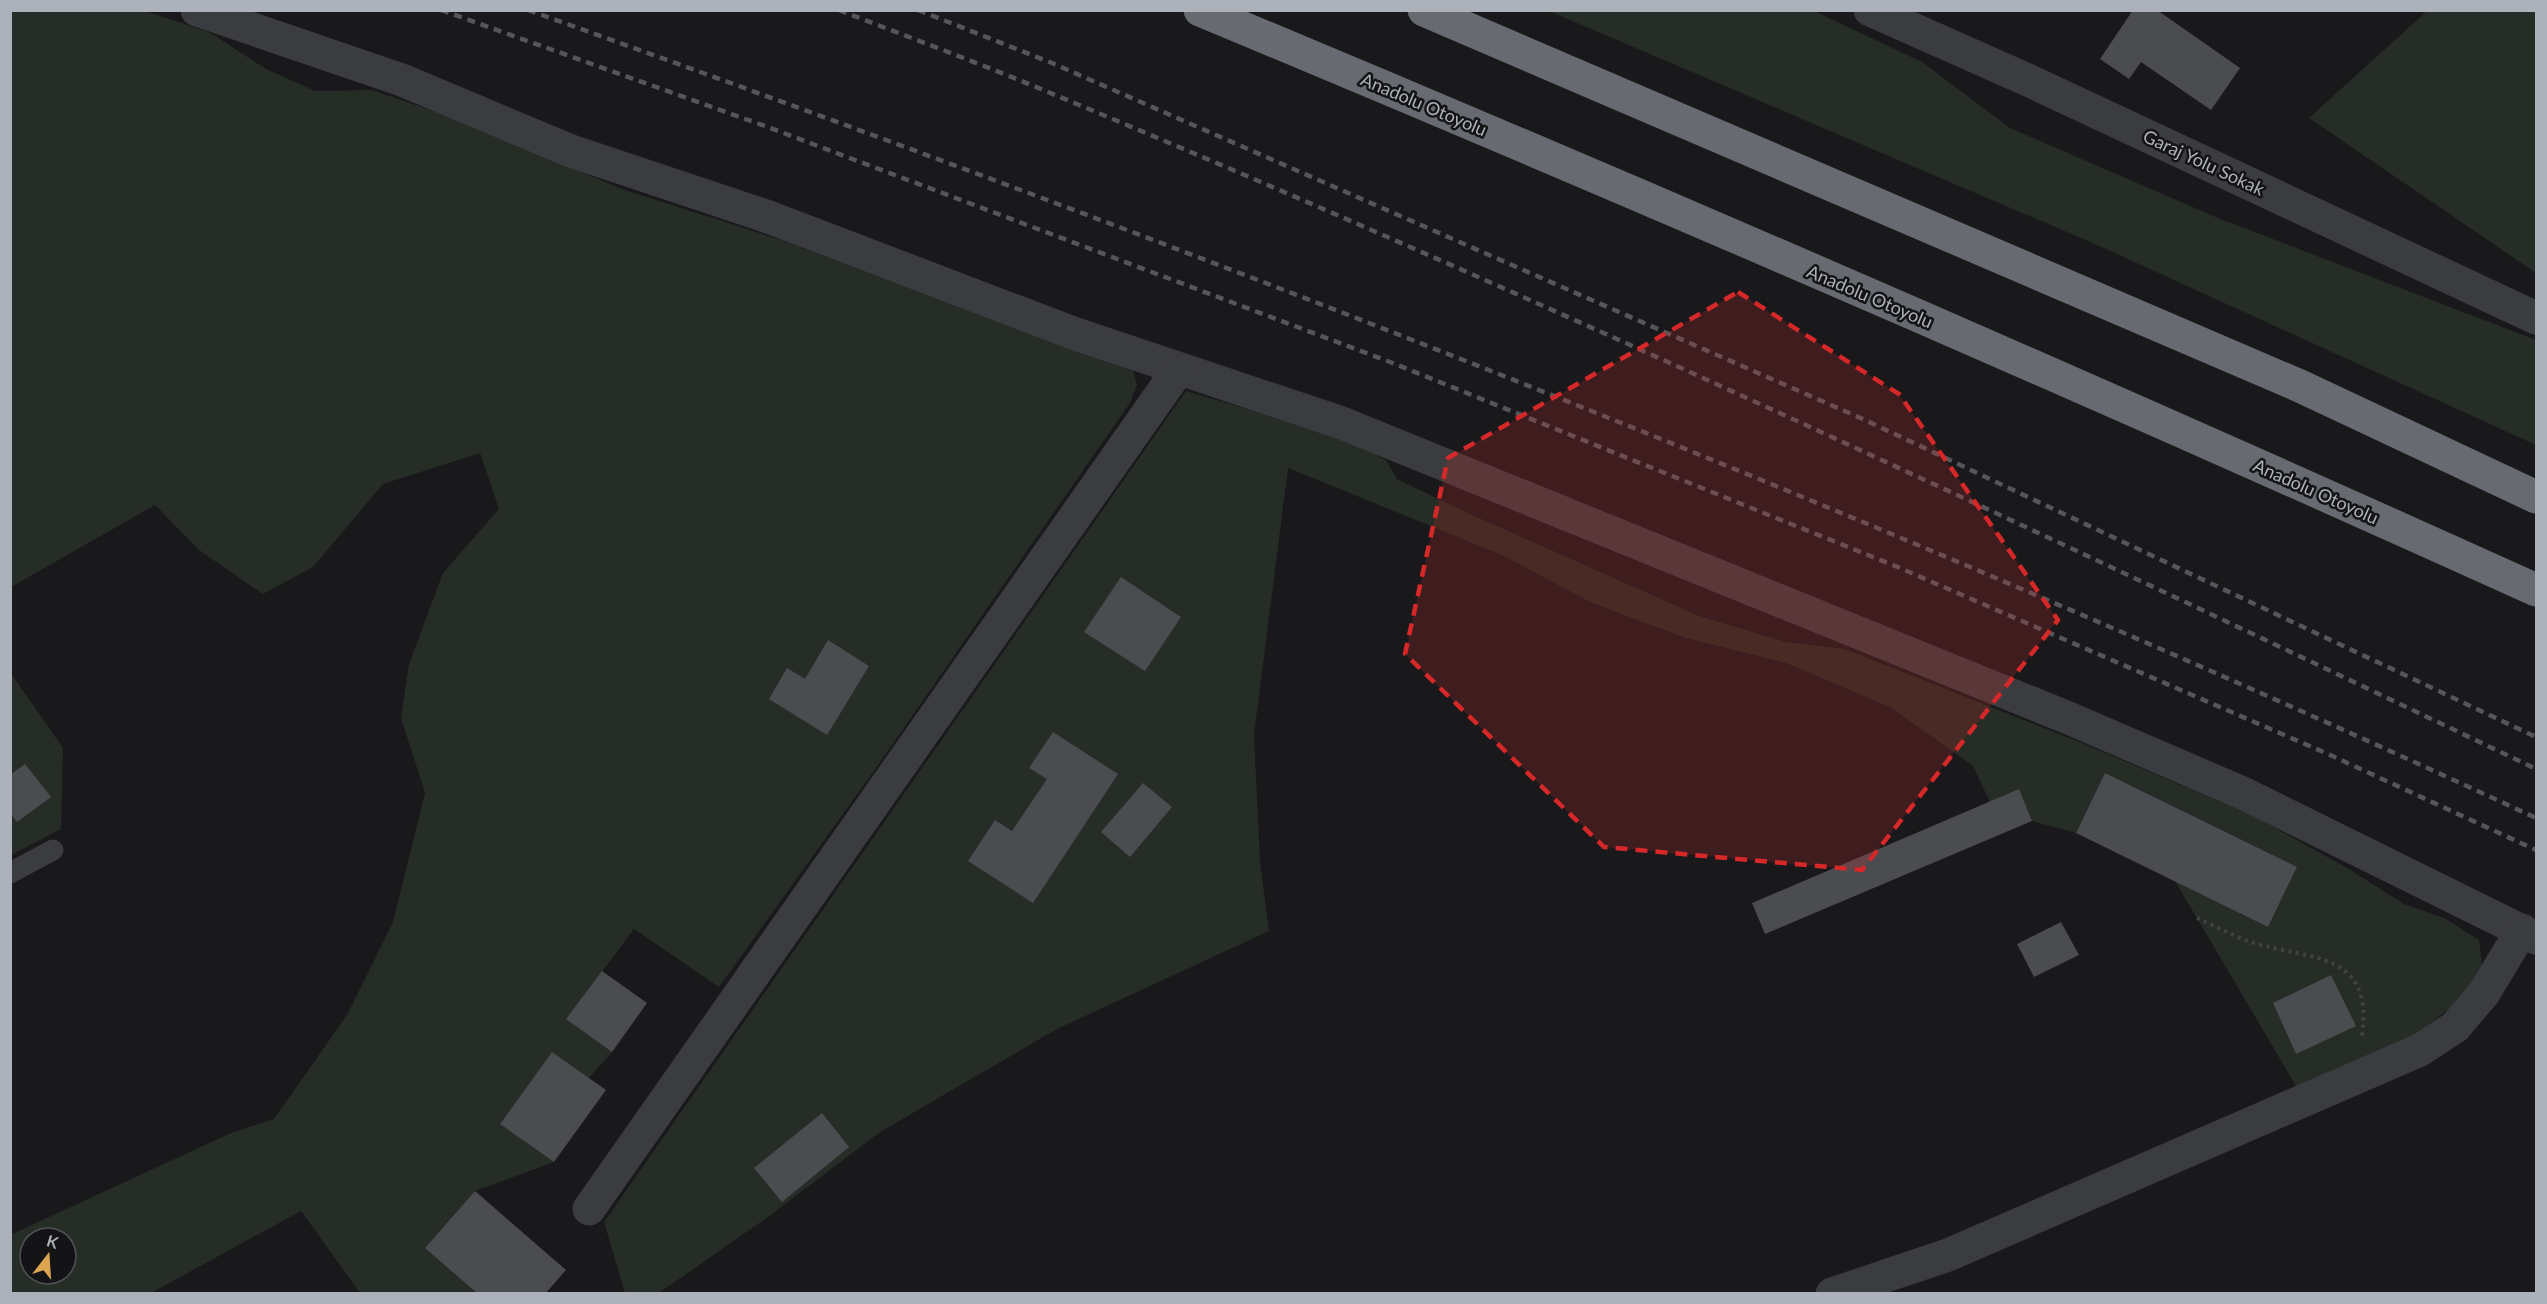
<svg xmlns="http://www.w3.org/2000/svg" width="2547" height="1304" font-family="Lato,sans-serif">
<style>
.green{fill:#262c26;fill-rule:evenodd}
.building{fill:#4b4c50}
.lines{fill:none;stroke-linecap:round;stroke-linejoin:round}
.path{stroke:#414346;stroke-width:4;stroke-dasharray:3 4.5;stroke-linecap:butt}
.service{stroke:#3b3c3f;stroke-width:21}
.minor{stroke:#3b3c3f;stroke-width:33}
.motorway{stroke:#676a70;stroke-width:33}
.rail{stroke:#54565a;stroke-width:4.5;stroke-dasharray:8 6;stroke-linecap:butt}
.marked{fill:#d62828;fill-opacity:0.2;stroke:#d62828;stroke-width:4.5;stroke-dasharray:12 8;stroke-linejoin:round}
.labels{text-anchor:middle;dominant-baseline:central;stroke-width:5;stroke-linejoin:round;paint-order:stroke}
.street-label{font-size:18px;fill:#adb1b9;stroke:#141416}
</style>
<rect width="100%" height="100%" fill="#19191b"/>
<g class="green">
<path d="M11,11H145L209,32L266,69L315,91L372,90L445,115L622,189L784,241L1133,371L1137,385L1130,403L876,768L719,987L634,929L567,1019L612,1052L589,1078L552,1053L500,1124L554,1162L475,1191L426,1248L478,1293H360L301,1211L151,1293H11L10,1235L231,1133L274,1119L347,1015L393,922L425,793L401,718L409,664L443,573L499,509L480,453L383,484L313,567L263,594L199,550L155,505L11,587ZM30,1238H66V1274H30Z"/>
<path d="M1549,11H1814L1922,62L2010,128L2218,218L2536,340V445L2095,244Z"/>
<path d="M2427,11H2536V273L2309,118Z"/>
<path d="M1186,391L1346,438L1386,460L1397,479L1470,514L1699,616L1786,642L1845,649L2082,743L2252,815L2349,869L2404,904L2444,918L2479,940L2482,964L2463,998L2401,1046L2296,1086L2175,881L2268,927L2297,867L2105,773L2076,833L2032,821L2019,790L1990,802L1973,766L1890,707L1786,663L1686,638L1592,603L1502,555L1288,468L1254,735L1260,862L1269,931L1057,1029L880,1132L768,1217L659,1293H625L604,1222Z"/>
<path d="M10,672L63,748L61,829L11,855Z"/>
</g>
<g class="building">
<path d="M2133,10H2157L2240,68L2211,110L2141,62L2129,79L2100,59Z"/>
<path d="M1121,577L1181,617L1145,671L1084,632Z"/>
<path d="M828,640L869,666L827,735L769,699L787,668L805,679Z"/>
<path d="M1053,732L1118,774L1033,903L968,861L995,820L1012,831L1047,779L1029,768Z"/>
<path d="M25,764L51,797L17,822L10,813V775Z"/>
<path d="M2105,773L2297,867L2268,927L2076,833Z"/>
<path d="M1143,783L1172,807L1130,857L1101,832Z"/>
<path d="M2019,789L2032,821L1765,934L1752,903Z"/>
<path d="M2061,922L2079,955L2034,977L2017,944Z"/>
<path d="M602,971L647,1003L612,1052L566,1019Z"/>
<path d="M2331,975L2356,1026L2296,1054L2273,1003Z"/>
<path d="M552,1052L606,1090L554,1162L500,1124Z"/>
<path d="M822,1113L849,1147L782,1202L754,1168Z"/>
<path d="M475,1191L566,1270L545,1294H478L425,1248Z"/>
</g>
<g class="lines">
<path class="path" d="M2197,918C2215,926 2233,936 2251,942C2309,961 2374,949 2362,1036"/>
<path class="service" d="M10,873L53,850"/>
<g class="minor">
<path d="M197,10L402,80L571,151L766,216L1073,333L1342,423L2071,719L2247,795L2536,938"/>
<path d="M1870,10L2030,81L2536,318"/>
<path d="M589,1209L1178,370"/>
<path d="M1832,1294L1948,1255L2420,1050L2455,1027L2484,993L2522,930"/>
</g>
<g class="motorway">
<path d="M1200,10C1649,197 2094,390 2536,590"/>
<path d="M1424,10L2300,386L2536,497"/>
</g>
<g class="rail">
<path d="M441,10L765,126L1390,362L1900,568L2328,754L2536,850"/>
<path d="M528,10C1208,253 1882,514 2536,818"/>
<path d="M839,10C908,37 979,63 1048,92C1551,301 2045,534 2536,769"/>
<path d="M918,10L1052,63L1865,420L2536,737"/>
</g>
</g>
<path class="marked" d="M1738,292L1899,394L2058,620L1862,870L1604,847L1405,654L1448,458Z"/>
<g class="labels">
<g class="street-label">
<text transform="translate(1424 104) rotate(23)">Anadolu Otoyolu</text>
<text transform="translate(2204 162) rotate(25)">Garaj Yolu Sokak</text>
<text transform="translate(1870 296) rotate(23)">Anadolu Otoyolu</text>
<text transform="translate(2316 491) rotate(24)">Anadolu Otoyolu</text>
</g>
</g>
<rect width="2547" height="1304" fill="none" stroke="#adb1b9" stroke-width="24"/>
<g transform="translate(48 1256) rotate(17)"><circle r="28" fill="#141416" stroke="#515357" stroke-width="1.5"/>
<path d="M0-4.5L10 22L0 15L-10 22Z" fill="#dca650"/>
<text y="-9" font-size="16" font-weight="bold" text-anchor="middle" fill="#adb1b9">K</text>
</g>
</svg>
